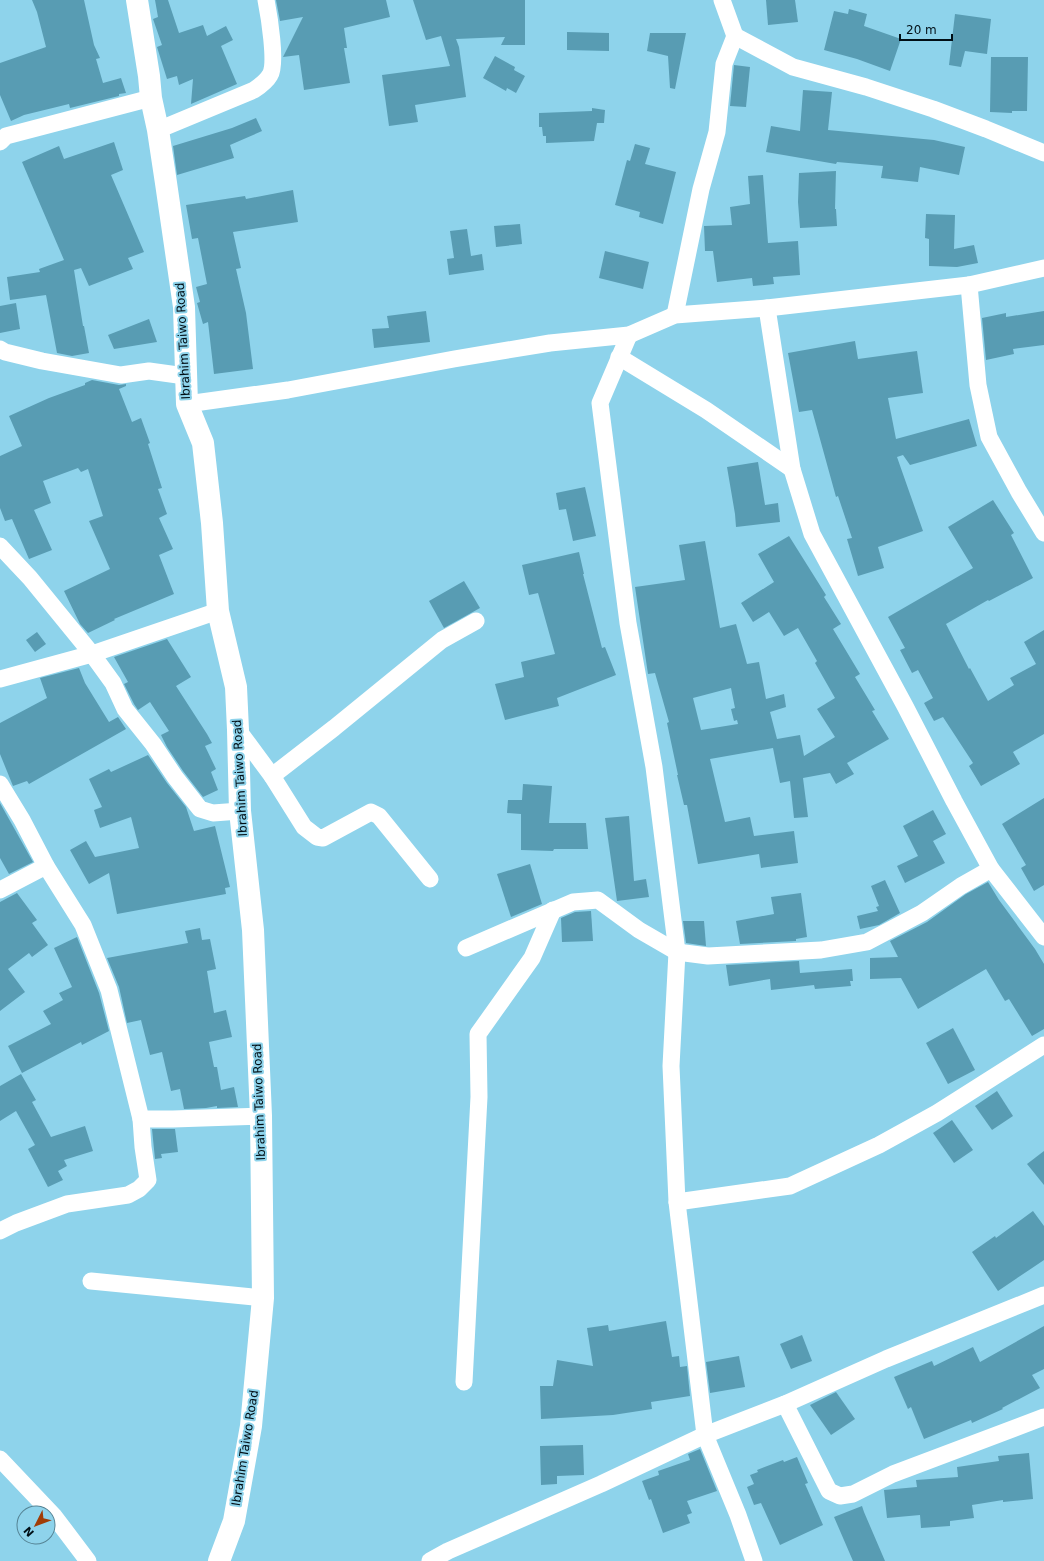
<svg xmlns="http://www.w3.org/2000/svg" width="1044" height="1561" font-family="'DejaVu Sans',sans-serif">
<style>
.building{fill:#589cb3;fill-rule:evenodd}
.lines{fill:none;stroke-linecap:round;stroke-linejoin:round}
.minor{stroke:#fff;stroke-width:17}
.secondary{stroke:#fff;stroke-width:22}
.labels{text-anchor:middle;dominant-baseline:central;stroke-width:4;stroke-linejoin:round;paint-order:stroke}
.street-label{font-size:12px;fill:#000e15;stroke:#8ed3eb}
</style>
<rect width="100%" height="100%" fill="#8ed3eb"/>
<g class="building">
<path d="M32,0H84L94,45L100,58L96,59L103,83L121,78L126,93L119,94V96L70,108L69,104L24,115L11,121L0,95V63L46,47L37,12Z"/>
<path d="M155,0H168L179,33L203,25L207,36L226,26L233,40L221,46L237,84L191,104L193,79L179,85L177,76L167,79L157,47L162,45L153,19L158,17Z"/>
<path d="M276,0H386L390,17L344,28L347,48H344L350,83L304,90L299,55L283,57L303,17L280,21Z"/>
<path d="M413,0H525V45H501L505,37L456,39L459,47L466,97L415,105L418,122L389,126L382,75L450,66L441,36L426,40Z"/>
<path d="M766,0H795L798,22L768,25Z"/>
<path d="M849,9L867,14L864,26L901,39L890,71L857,59L824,50L834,11L848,14Z"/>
<path d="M955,14L991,19L987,54L965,51L961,67L949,65Z"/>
<path d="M567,32L609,33V51L567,50Z"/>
<path d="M650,33H686L675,89L670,88L668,56L647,51Z"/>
<path d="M495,56L515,67L514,70L525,76L516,93L507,88L506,91L483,78Z"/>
<path d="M991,57H1028L1027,111H1012V113L990,112Z"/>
<path d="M734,65L750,67L746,107L730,106Z"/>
<path d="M803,90L832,92L828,130L934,140L965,147L959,175L920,167L918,182L881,178L883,166L837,162L836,164L766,152L771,126L800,131Z"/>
<path d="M592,108L605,110L604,123H597L594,141L546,143V136H543L542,127H539V113L592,111Z"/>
<path d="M256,118L262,131L230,145L234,158L177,175L173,146L232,128Z"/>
<path d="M114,142L123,170L111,175L144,252L128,258L133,269L89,286L81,268L74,270L83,326H84L89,353L72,356L57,353L46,295L10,300L7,277L40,272L39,269L64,260L22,162L59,146L64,159Z"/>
<path d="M635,144L650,148L645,164L676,172L663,224L639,217L640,212L615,205L627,160L630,161Z"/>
<path d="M836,171L835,209H836L837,226L800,228L798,202L799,173Z"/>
<path d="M763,175L768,243L798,241L800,275L773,277L774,284L753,286L752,278L717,282L713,251H705L704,226L732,225L730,207L750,204L748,176Z"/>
<path d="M293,190L298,222L233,232L241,268L236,269L246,313L253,369L214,374L208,322L203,324L197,303L200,302L196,287L207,284L198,238L192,239L186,205L245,196L246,199Z"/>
<path d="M926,214L955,215L954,249L974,245L978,263L957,267L929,266V239L925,238Z"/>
<path d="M520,224L522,244L496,247L494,226Z"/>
<path d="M467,229L471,256L482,254L484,270L449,275L447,259L454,258L450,231Z"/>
<path d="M605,251L649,262L643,289L599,278Z"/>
<path d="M16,303L20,329L0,333V306Z"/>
<path d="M426,311L430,342L374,348L372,329L389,328L387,316Z"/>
<path d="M1044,311V345L1013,349L1014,354L986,360L982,318L1006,313V317Z"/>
<path d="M149,319L157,342L114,349L108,335Z"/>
<path d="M855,341L858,359L917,351L923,393L888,398L896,439L969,419L977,446L910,465L903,455L897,457L923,531L878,547L884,568L858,576L847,539L852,538L838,496L836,497L812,410L799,412L788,353Z"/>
<path d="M92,380L119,385L126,384V386L119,389L132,422L141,418L150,443L148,444L162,488L158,489L167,514L159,518L173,549L159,555L174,594L114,619L115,620L88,633L80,624L64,591L110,569L89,521L103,516L88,469L81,472L78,468L43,481L51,503L34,510L52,550L29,559L12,519L5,521L0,508V456L22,446L9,416L49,398L85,385V383Z"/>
<path d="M758,462L765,505L778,503L780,522L736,527L735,514L727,467Z"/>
<path d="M585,487L596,536L573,541L566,509L559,510L556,493Z"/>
<path d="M993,500L1014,533L1011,535L1033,578L989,601L988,600L946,624L969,669L970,668L988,701L1014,685L1010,678L1036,664L1024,642L1044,630V734L1013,752L1020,764L981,786L969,766L973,763L943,717L934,721L924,703L933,698L918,670L912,673L900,650L905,648L888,617L973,568L948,527Z"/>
<path d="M789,536L826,595L824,597L841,624L833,629L860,674L855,677L875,710L872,711L889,739L847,763L854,774L836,784L830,773L803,778L808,817L794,818L790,781L780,783L773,748L710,759L725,822L750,817L754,836L794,831L798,863L761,868L759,854L698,864L687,805H684L677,775H678L667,723L669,722L655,673L648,674L635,587L685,580L679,545L705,541L720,628L736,624L747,664L759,662L766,699L784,694L786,707L770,712L777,739L800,735L804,756L835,737L817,709L835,698L815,663L817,661L798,628L784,636L769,612L753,622L741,603L774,582L758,554ZM731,688L735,708L731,709L734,721L737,720L738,724L701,730L693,698Z"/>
<path d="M579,552L584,574H583L602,648L605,647L616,675L557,698L559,706L505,720L495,684L524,677L521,662L555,654L538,593L529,595L522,565Z"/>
<path d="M464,581L480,608L444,628L429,601Z"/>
<path d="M37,632L46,644L35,652L26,640Z"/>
<path d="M167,639L191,677L176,686L207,734L212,743L205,746L216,769L211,772L218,790L203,797L183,771L167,747L161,735L169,731L150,702L138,710L134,704L124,684L128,682L114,657Z"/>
<path d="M79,668L85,683L109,722L118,717L126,729L29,784L27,781L13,786L0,754V723L47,698L40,678Z"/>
<path d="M148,755L167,783L186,807L194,831L215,826L230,887L225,888L226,894L117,914L109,873L89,884L70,850L86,841L95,857L139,848L131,817L100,828L94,810L102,807L89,779L109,769L111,772Z"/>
<path d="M523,784L552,786L549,823H586L588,849H554L553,851L521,850V814L507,813L508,800H522Z"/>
<path d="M1044,798V885L1034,891L1021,868L1026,865L1002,824Z"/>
<path d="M0,803L33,862L9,874L0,858Z"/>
<path d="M933,810L946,834L933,841L945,863L905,883L897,866L918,856L903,826Z"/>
<path d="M629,816L634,881L646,879L649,897L617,901L605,818Z"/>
<path d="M530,864L542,904L511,917L497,874Z"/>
<path d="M885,880L900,913L879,925L860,929L857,916L878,911L876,907L879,906L871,886Z"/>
<path d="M988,882L999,900L1035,949L1044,964V1029L1032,1036L1009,999L1005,1001L986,969L918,1009L901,978L870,979V958L898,957L890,941L927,922L966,894Z"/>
<path d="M17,893L37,920L32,923L48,945L32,957L29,953L8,969L25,992L0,1011V902Z"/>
<path d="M801,893L807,937L796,939V941L740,944L736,921L774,914L771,897Z"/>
<path d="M591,911L593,941L562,942L561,918L575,912Z"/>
<path d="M683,921H704L706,946L686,943Z"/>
<path d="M200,928L202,940L210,939L216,969L207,971L214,1013L226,1010L232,1037L209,1042L214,1067H217L221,1090L234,1087L238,1107L217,1108V1106L206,1108L184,1109L180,1089L171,1091L162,1052L150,1055L141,1020L127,1023L119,987L107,958L188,943L185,931Z"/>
<path d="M77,937L99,993L109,1031L82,1045L81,1042L22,1073L8,1046L51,1024L43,1011L63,1000L59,993L72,987L54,948Z"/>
<path d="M799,961L800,973L852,969L853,981H850L851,986L815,989L814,985L771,990L770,979L729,986L726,965Z"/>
<path d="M953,1028L975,1070L948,1084L926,1043Z"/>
<path d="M21,1074L36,1100L32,1102L51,1137L85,1126L93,1151L64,1160L67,1166L58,1171L63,1180L48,1187L28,1149L35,1145L16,1111L0,1121V1086Z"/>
<path d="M997,1091L1013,1116L992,1130L975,1106Z"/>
<path d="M952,1120L973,1150L954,1163L933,1133Z"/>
<path d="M152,1129H175L178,1152L161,1154L162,1158L155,1159Z"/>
<path d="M1044,1151V1185L1027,1164Z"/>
<path d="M1033,1211L1044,1226V1260L998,1291L972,1252L995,1236L996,1238Z"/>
<path d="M666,1321L672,1357L679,1356L680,1367L687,1366L690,1396L651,1402L652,1409L613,1415L541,1419L540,1386H553L557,1360L593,1366L587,1328L608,1325L609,1331Z"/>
<path d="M1044,1326V1369L1032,1375L1040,1388L1002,1408L1003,1409L972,1423L971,1420L924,1439L911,1407L908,1409L894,1377L932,1361L934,1366L973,1347L980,1362Z"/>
<path d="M802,1335L812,1361L791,1369L780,1344Z"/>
<path d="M739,1356L745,1387L710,1393L706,1362Z"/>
<path d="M836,1392L855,1419L831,1435L810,1405Z"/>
<path d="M583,1445L584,1475L557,1476V1484L541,1485L540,1446Z"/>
<path d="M700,1449L717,1491L687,1501L692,1513L687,1515L690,1523L663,1533L651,1499L649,1500L642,1481L659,1475L658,1471L690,1460L688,1454Z"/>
<path d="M1029,1453L1033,1499L1003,1502V1500L972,1505L974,1518L950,1521V1526L921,1528L920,1515L887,1518L884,1490L917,1487L916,1480L958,1477L957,1467L999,1461L998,1456Z"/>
<path d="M797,1457L808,1483L805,1484L823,1525L780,1545L761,1503L754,1505L747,1487L754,1484L750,1475L758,1472L757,1470L783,1460L784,1462Z"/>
<path d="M862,1506L864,1512L885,1561H853L834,1517Z"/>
</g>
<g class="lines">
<g class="minor">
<path d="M735,36L793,67L866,87L933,109L986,129L1044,153"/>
<path d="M158,130L254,90C260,86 266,82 270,75C277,64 269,15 266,0"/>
<path d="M0,142L6,136L151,98"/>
<path d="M969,285L978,385L989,437L1019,492L1044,533"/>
<path d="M767,308L792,469L812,534L905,706L954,801L991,869L1044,937"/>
<path d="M675,315L701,189L717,132L724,64L735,36L722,0"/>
<path d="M629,335L600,403L628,623L654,767L677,952L671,1066L677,1202L705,1435L738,1515L754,1561"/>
<path d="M0,349L5,352L42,361L121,375L149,371L185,376"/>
<path d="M619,357L706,410L792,469"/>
<path d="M187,404L288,390L454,359L550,343L629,335L675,315L767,308L969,285L1044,268"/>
<path d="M0,546L30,578L92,654L113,683L125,709L153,744L175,777L200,809L213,813L240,811"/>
<path d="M0,679L92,654L218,611"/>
<path d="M238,730L272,776L304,827L317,837L323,838L371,812L379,816L430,879"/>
<path d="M272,776L334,728L442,640L476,621"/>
<path d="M0,784L22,820L46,866L83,925L109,990L141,1119H173L261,1116"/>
<path d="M0,890L46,866"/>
<path d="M466,948L573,902L598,900L639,930L677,952L708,956L821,950L867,942L922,913L961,886L991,869"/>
<path d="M677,1202L790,1186L879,1145L937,1113L1044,1045"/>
<path d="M0,1231L16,1223L67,1204L128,1195L139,1189L148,1180L143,1147L141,1119"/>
<path d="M91,1281L263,1298"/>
<path d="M464,1382L479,1097L478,1034L532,958L553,910"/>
<path d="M785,1404L829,1491L840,1496L853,1494L893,1474L1044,1417"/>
<path d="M0,1459L54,1516L88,1561"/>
<path d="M430,1561L448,1551L601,1484L705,1435L785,1404L886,1359L1044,1295"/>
</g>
<path class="secondary" d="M137,0L149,76L151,98L158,130L166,183L184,307L187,404L203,443L212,523L218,611L236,687L238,730L240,811L253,930L261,1116L263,1298L251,1426L234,1521L219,1561"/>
</g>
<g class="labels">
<g class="street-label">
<text transform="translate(183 341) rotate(-93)">Ibrahim Taiwo Road</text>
<text transform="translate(240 778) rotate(-93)">Ibrahim Taiwo Road</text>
<text transform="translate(259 1102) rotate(-92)">Ibrahim Taiwo Road</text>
<text transform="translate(245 1448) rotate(-81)">Ibrahim Taiwo Road</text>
</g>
</g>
<g transform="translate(36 1525) rotate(228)"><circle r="19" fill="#8ed3eb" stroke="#558495"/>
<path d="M0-3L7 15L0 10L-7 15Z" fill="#a13d07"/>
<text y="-6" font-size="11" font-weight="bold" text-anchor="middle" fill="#000e15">N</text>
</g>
<path d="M900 34v6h52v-6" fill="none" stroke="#000e15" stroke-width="2"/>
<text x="906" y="34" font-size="12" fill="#000e15" stroke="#8ed3eb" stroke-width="3" paint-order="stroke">20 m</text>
</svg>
